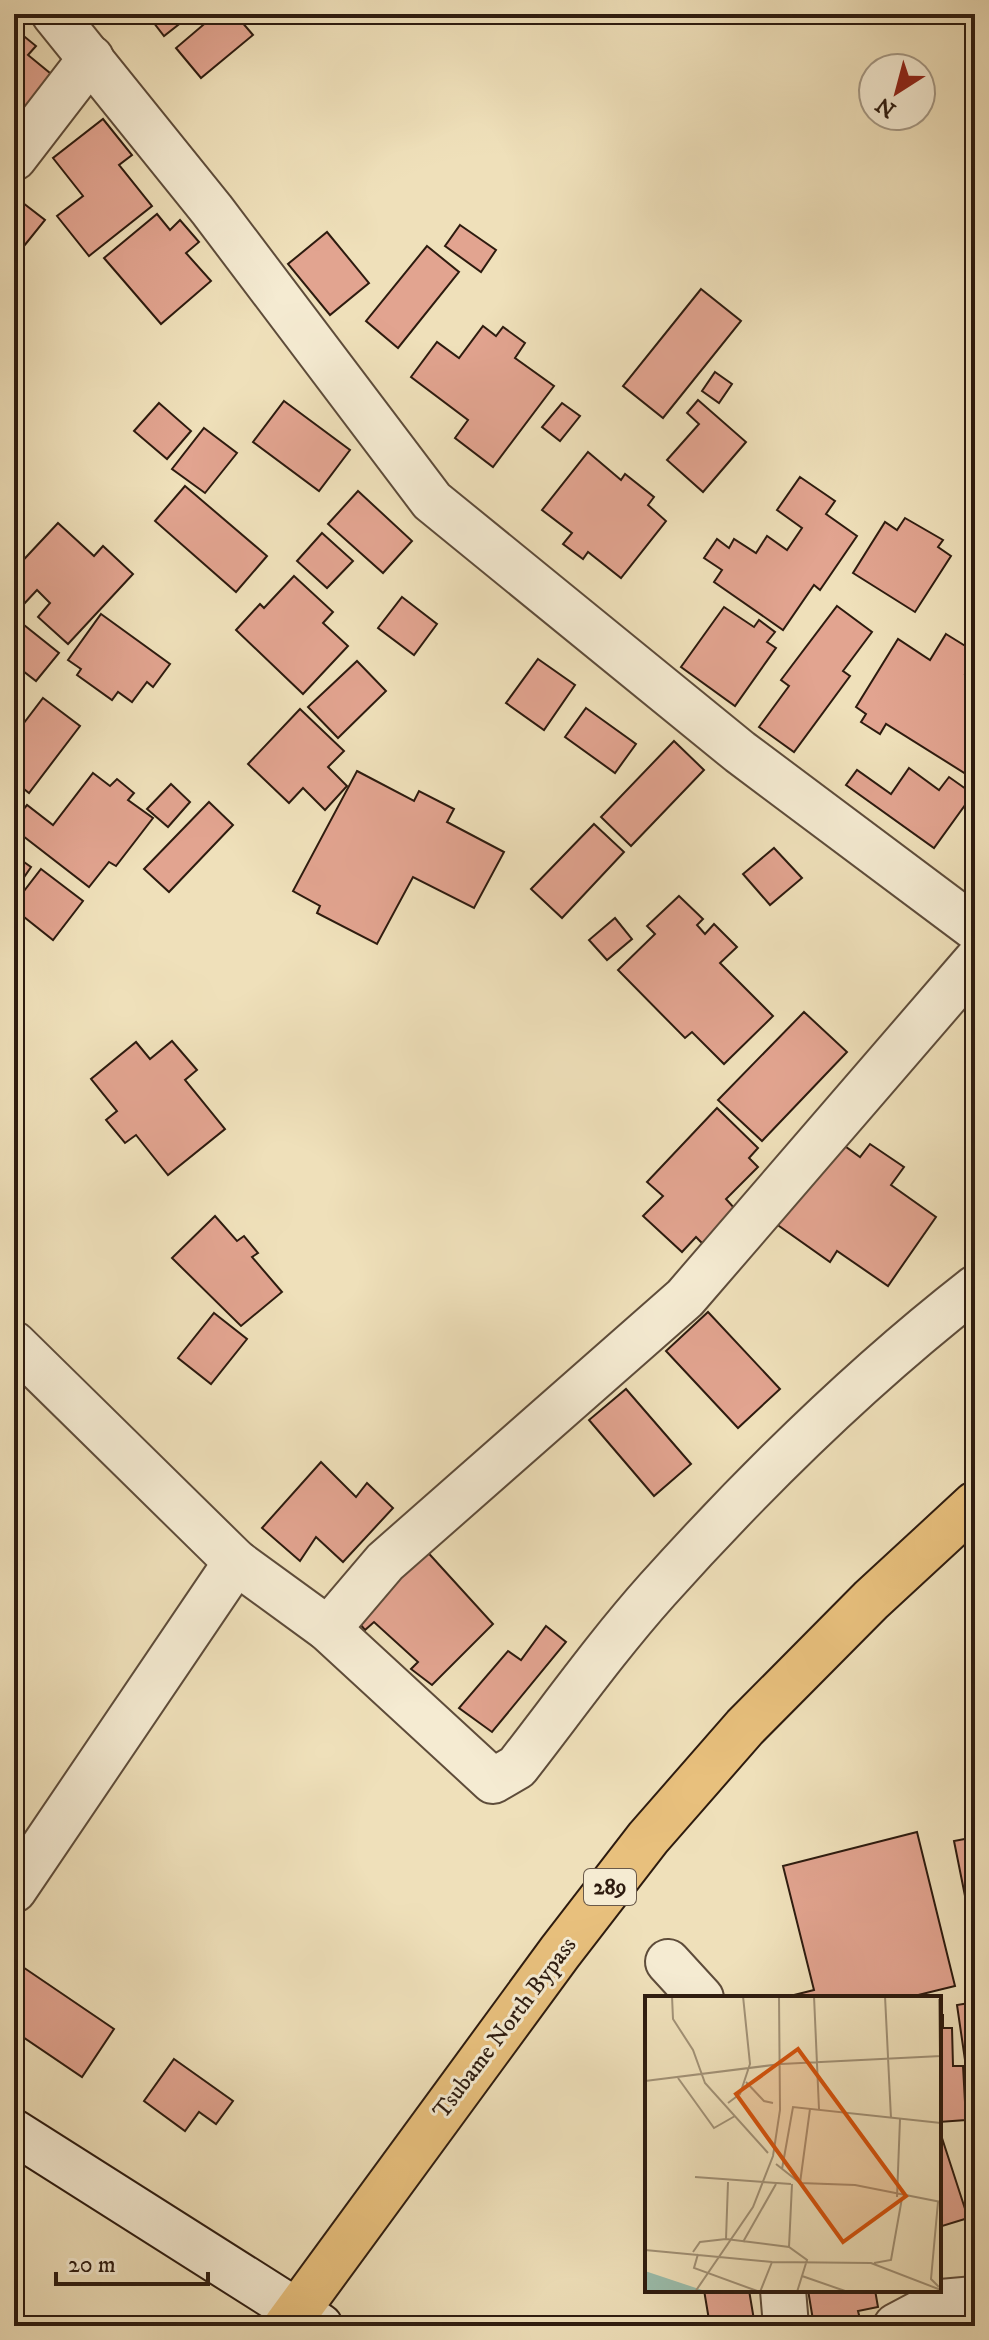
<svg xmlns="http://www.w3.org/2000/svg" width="989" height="2340" font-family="'IM FELL DW Pica',serif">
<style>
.building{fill:#e2a490;stroke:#2d1b0f;stroke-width:2}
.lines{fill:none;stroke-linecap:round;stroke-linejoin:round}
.street-casing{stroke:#5e4c3a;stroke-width:48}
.secondary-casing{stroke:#2d1b0f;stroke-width:48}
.highway-casing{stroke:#2d1b0f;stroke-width:48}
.street{stroke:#f5ebd2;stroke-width:44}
.secondary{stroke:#f5ebd2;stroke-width:44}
.highway{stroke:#e8c07d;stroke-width:44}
.labels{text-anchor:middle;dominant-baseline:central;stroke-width:6;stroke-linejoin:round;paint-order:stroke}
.shield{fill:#f5ebd2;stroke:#69594a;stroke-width:2}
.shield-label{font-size:22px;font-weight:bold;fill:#2d1b0f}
.street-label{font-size:24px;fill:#2d1b0f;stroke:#f5ebd2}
.inset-road{fill:none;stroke:#a19176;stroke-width:2}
.view{fill:#d5530c;fill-opacity:0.15;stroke:#d5530c;stroke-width:4}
.inset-edge{fill:none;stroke:#2d1b0f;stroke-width:4}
</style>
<rect width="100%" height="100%" fill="#efe0ba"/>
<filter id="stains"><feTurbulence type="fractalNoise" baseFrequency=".0025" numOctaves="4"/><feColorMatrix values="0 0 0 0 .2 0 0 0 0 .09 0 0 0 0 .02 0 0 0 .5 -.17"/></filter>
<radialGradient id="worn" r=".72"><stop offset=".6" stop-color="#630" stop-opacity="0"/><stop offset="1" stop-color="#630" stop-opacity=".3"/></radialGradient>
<g class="building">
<path d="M147,14H192L164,36Z"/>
<path d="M216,14H235L253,35L201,78L176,48Z"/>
<path d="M20,33L36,46L28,55L56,78L14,131V41Z"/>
<path d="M103,119L132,155L119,165L152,206L89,256L57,216L83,196L53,158Z"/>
<path d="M14,196L45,220L24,246L14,238Z"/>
<path d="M157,214L170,230L180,220L199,242L186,253L211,281L161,324L104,258Z"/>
<path d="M460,225L496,250L481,272L445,246Z"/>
<path d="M327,232L369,283L330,315L288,264Z"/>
<path d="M427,246L459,272L398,348L366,321Z"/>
<path d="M701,289L741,321L663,418L623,386Z"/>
<path d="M483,326L496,336L503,327L525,343L515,358L554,386L493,467L455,438L468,420L411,377L437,342L459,358Z"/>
<path d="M715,372L732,384L719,403L702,391Z"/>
<path d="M698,400L746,442L703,492L667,460L699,424L687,413Z"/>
<path d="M284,401L350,450L319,491L253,442Z"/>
<path d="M159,403L191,431L167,459L134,431Z"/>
<path d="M562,403L580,416L560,441L542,427Z"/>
<path d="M204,428L237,453L205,493L172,469Z"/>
<path d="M588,452L621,480L625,474L654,497L648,505L666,521L621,578L588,552L583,559L563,544L572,533L542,510Z"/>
<path d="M800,477L835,501L826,514L857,536L820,590L814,585L783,630L714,582L722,570L704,558L717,539L729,548L734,539L756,553L767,536L787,550L802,528L777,510Z"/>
<path d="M185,486L267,556L236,592L155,521Z"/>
<path d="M358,491L412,541L383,573L328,524Z"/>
<path d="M905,518L943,540L938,547L951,556L915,612L853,573L885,522L897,530Z"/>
<path d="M58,523L94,556L103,546L133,574L68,644L38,617L50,603L37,590L23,605L14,597V570Z"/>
<path d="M322,533L353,561L327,588L297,561Z"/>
<path d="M294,576L333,612L323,623L348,646L303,694L236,630L260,604L264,608Z"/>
<path d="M402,597L437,624L414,655L378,628Z"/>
<path d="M837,606L872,632L843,671L850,676L794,752L759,727L789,686L781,680Z"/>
<path d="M724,607L754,627L759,620L775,632L767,642L776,648L735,706L681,667Z"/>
<path d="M101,614L170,664L153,687L147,682L132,702L118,692L112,700L77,675L81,669L68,660Z"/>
<path d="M14,617L59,653L36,681L14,664Z"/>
<path d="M946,634L975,652V658L965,674L975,681V758L966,774L886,724L880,734L861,722L866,714L856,707L898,639L930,660Z"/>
<path d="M538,659L575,685L544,730L506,703Z"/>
<path d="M357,661L386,691L338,738L308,707Z"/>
<path d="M43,698L80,726L29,793L14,781V736Z"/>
<path d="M586,708L636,744L615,773L565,737Z"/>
<path d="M300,709L344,751L328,767L347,786L325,810L303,788L289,803L248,764Z"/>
<path d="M674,741L704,770L631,846L601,817Z"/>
<path d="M909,768L939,790L949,777L973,794L934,848L846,785L857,770L891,794Z"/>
<path d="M357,771L414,801L419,791L454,809L447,822L504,852L474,908L413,877L377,944L317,913L320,906L293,891Z"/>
<path d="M93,773L110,786L117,779L134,793L128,800L153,818L116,866L109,862L89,887L14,829V821L27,805L53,825Z"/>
<path d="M171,784L190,802L168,827L147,809Z"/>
<path d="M209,802L233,825L169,892L144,869Z"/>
<path d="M594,824L624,852L562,918L531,889Z"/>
<path d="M774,848L802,878L770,905L743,874Z"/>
<path d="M14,855L31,867L14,892Z"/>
<path d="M41,869L83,901L53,940L14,909V904Z"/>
<path d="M679,896L703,919L697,925L705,934L714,924L737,947L720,963L773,1016L724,1064L692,1032L685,1038L618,970L655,934L647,926Z"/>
<path d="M615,918L632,939L607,960L589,940Z"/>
<path d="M804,1012L847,1052L762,1141L718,1100Z"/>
<path d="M172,1041L197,1070L185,1080L225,1129L168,1175L136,1135L125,1143L106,1120L117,1111L91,1079L136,1042L150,1059Z"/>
<path d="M717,1108L758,1148L749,1158L758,1167L726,1199L736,1210L703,1244L696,1237L682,1252L643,1216L663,1196L647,1182Z"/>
<path d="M831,1136L860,1157L870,1144L904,1167L891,1185L936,1217L888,1286L837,1251L830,1262L772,1221Z"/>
<path d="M215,1216L237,1241L244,1236L258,1253L252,1257L282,1292L241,1326L172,1258Z"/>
<path d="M708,1312L780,1389L738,1428L666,1351Z"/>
<path d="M214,1313L247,1339L211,1384L178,1358Z"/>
<path d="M626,1389L691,1464L654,1496L589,1420Z"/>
<path d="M321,1462L356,1497L367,1483L393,1508L343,1562L316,1537L300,1561L262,1528Z"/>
<path d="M422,1546L493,1624L432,1685L411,1669L418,1662L374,1622L365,1630L350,1612Z"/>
<path d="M546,1626L566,1642L492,1732L459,1708L508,1651L521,1660Z"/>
<path d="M917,1832L955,1986L906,1998H782L814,1990L783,1866Z"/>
<path d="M975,1837V1910L968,1911L954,1841Z"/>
<path d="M14,1961L114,2029L82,2077L14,2031Z"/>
<path d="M975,2002V2059L965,2060L957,2005Z"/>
<path d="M939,2015H943V2028H952L953,2066H963L966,2120L939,2122Z"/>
<path d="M174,2059L233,2101L216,2124L199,2112L185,2131L144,2101Z"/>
<path d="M942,2138L968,2218L939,2227V2139Z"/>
<path d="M704,2290H749L755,2326H710Z"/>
<path d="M808,2290H875L878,2307L858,2311L860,2319L828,2324V2326H814Z"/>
</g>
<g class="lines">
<defs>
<g id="street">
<path d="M54,14L212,210L432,501L740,752L975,928"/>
<path d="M14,158L91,58"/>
<path d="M14,1344L236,1562L328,1629L493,1781L517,1767C563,1708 607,1646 657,1590C754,1482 861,1377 975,1288"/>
<path d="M328,1629L385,1562L685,1298L975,962"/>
<path d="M14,1890L236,1562"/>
<path d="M668,1962L701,1998"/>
<path d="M783,2290L786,2326"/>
<path d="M896,2326L941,2302L975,2299"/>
</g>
<path id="secondary" d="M14,2132L320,2326"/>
<path id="highway" d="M286,2326L560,1952L648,1838L745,1727L871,1600L975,1504"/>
</defs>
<use href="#street" class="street-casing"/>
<use href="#secondary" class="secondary-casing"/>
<use href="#highway" class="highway-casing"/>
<use href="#street" class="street"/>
<use href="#secondary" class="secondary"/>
<use href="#highway" class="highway"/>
</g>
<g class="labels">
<rect class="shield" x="584" y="1869" width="52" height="36" rx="6"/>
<g class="shield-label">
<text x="610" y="1887">289</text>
</g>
<g class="street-label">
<text transform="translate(505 2028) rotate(-53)">Tsubame North Bypass</text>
</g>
</g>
<g transform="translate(645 1996)">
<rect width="296" height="296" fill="#efe0ba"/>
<path d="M0,275L63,296H0Z" fill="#9abdac"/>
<path class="inset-road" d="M27,0L28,23L48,54L60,87L123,157M169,0L174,113M240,0L246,122M294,3L295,60M33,82L69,132L90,120M0,85L136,68L296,60M101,86L119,105L128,107M83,107L95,98L105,68L98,0M131,168L155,187L210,189L296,206M137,173L148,111L296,127M50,181L146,188M155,187L165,113M252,201L255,123M293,206L286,283L294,291M81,243L83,186M98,246L131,188M144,251L147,188M0,254L127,266L226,267L296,294M48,256L55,246L81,243L144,251L162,264L152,296M53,258L49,272L115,296M229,267L246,264L257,202M157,280L203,296M50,296L108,211L128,160L135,114L134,0M115,296L127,266"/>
<path class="view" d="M153,53L261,200L198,246L91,98Z"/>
<rect width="296" height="296" class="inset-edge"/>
</g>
<rect width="989" height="2340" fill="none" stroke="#efe0ba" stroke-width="48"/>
<rect x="16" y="16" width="957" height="2308" fill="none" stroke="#2d1b0f" stroke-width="4"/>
<rect x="24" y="24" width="941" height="2292" fill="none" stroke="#2d1b0f" stroke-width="2"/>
<g transform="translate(897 92) rotate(216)"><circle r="38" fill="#f5ebd2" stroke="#a59884" stroke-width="2"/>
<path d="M0-6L14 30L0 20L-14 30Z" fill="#8f2418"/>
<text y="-12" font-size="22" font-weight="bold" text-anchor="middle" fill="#2d1b0f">N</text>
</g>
<path d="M56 2272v12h152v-12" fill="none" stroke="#2d1b0f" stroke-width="4"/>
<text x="68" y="2272" font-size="24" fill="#2d1b0f" stroke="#f5ebd2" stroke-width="6" paint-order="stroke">20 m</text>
<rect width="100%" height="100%" filter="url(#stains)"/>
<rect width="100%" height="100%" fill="url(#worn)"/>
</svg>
